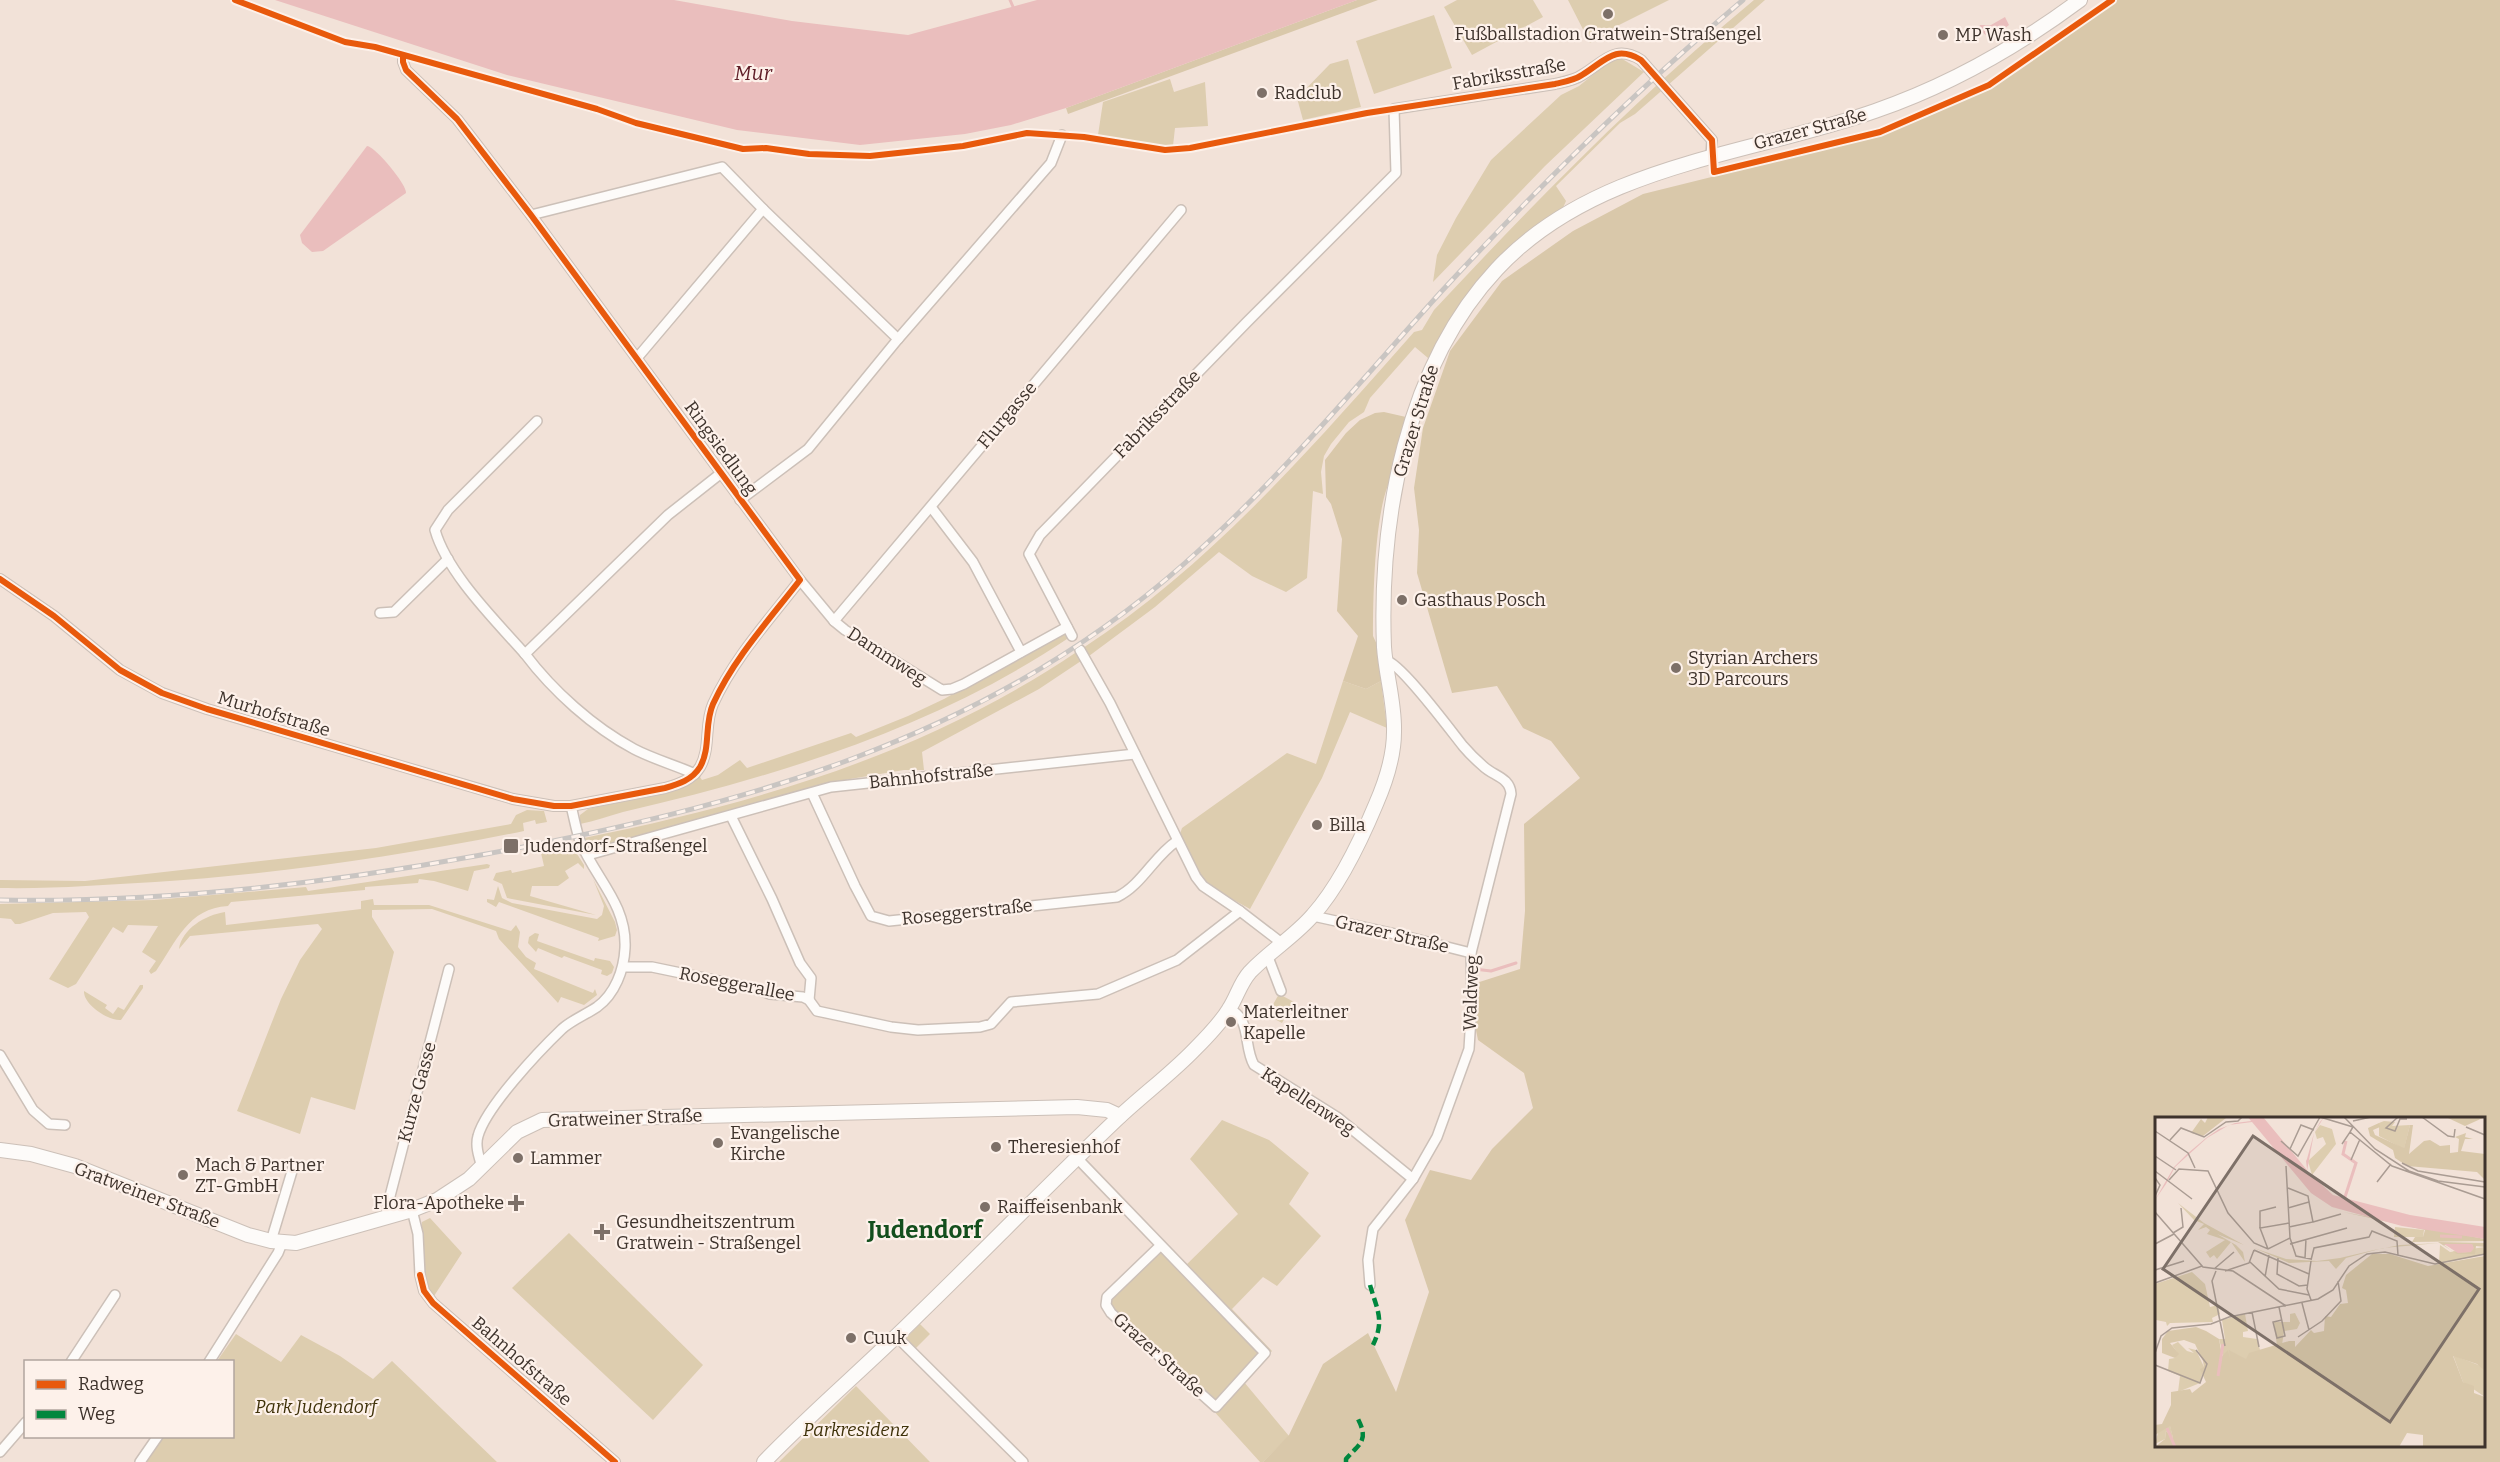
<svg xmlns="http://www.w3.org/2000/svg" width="2500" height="1462" font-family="Bitter,serif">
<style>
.green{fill:#ddcdaf}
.forest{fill:#d9c8aa;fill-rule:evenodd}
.water{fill:#eabebd}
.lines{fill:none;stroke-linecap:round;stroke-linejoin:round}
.stream{stroke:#eabebd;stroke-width:3}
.street-casing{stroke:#ccc0b8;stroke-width:12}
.secondary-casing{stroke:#ccc0b8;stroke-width:16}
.street{stroke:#fdfbf9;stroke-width:9}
.secondary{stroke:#fdfbf9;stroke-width:14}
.rail-casing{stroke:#c9c5c2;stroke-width:5}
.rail{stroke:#fdf1ea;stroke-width:3;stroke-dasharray:9;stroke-linecap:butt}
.quiet{stroke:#00873e;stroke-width:4.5;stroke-dasharray:9 4.5;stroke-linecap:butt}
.cycleway-casing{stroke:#fdf1ea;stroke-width:10}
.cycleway{stroke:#e8590c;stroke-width:6}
.poi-dot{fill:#7d7068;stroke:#fdf1ea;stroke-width:2}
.labels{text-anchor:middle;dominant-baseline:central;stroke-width:4.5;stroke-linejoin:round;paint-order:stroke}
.poi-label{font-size:18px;fill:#3e332c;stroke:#fdf1ea;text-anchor:start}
.street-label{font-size:18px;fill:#3e332c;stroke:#fdf1ea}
.park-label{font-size:18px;font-style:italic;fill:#3f320a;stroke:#fdf1ea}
.water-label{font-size:20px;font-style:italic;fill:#5f1d27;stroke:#fdf1ea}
.district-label{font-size:24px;font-weight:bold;fill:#144f1d;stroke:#fdf1ea}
.inset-river{fill:none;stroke:#eabebd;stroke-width:3}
.inset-road{fill:none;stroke:#aa9c93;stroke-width:1.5}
.view{fill:#7d7068;fill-opacity:0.15;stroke:#7d7068;stroke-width:3}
.inset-edge{fill:none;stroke:#3e332c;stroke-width:3}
</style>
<rect width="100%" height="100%" fill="#f2e2d8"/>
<g class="green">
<path d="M1457,0H1533L1543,17L1472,55L1444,7Z"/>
<path d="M1568,0H1669L1613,28L1614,31L1590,43Z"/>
<path d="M1754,0H1765L1635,114L1620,123L1556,186L1566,201L1562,210L1471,292L1428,358L1415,347L1370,398L1364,412L1349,422L1331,444L1324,456L1321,472L1323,494L1313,491L1307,578L1286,592L1252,576L1219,552L1155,607L1089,656L1083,648C1212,564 1313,446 1414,332L1422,330L1434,310C1535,202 1639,95 1754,0Z"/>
<path d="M1434,15L1452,68L1374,94L1356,41Z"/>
<path d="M1619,57L1644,72L1545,166L1433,282L1437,255L1456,218L1491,160L1561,95L1579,86L1609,62Z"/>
<path d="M1348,59L1361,107L1303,120L1297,98L1330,64Z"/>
<path d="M1170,79L1174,92L1205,82L1208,126L1175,128L1173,146L1164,147L1098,135L1103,102Z"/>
<path d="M1063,633L1070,637C937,727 779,776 623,812C608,816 595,821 580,824V815L588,809L675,789L700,777L702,780L718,775L740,760L747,768L851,733L856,737L908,716L944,699Z"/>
<path d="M1078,651L1081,661L1039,689L922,752L924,770H904L850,779L601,847H592L584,838C759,803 929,752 1078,651Z"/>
<path d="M1343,681L1366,689L1381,681L1387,728L1350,712L1322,778L1250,909L1205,884L1180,834L1182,828L1287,753L1316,764Z"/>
<path d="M527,810L544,811L547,822L536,824L535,820L523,823L524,831C402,856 279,874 155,882C103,885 52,889 0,888V880L85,881L376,848L511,824L516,815Z"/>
<path d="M572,846L584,865V869L578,863L565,871L569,878L558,886H532L530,896L596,915L507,898L502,884L493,880L496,873L511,870L512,873L544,866L541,853Z"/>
<path d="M487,864L490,865L489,868L474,871L468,891L434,881L419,879L418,883L365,887V890L231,902L228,906C188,908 176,942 156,971L151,974L149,971L156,961L142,952L158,926L128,925L123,933L113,927L76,984L68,988L49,979L89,917L86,912L53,913L20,924H15L11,919L0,918V904L154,900L306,887L308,891Z"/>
<path d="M593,879L615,922L617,930L615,936L598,941L599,938L499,902L496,907L487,902V899L494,900L498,886L502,898L512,903L597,919L602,915L604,906Z"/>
<path d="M373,899L374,905H429L511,931L516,925L520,932L518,947L526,957L536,963L534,969L593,993L595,989L597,995L584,1005L561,997L558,1003L499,939L496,931L432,909L372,910V917L394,952L355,1110L311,1097L300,1134L237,1111L281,999L300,960L322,929L318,924L190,936L179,949C182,929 205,915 225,912L226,925L361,909V901Z"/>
<path d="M535,933L539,934L537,941L594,961L595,958L610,961L614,967L612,973L607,976L601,974L602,970L564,956L562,958L538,948L536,952L528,943L529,937Z"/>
<path d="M140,985H143V988L121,1020C108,1021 83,1004 84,991L107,1005L105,1008L113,1014L118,1007L124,1010Z"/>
<path d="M1279,994L1294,1002L1282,1023L1267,1015Z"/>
<path d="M1222,1120L1269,1140L1309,1173L1289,1204L1321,1236L1277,1286L1263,1277L1232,1309L1272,1351L1244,1382L1289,1436L1263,1462H1260L1181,1375L1125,1323L1109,1304L1110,1298L1161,1249L1182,1269L1238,1214L1190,1159Z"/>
<path d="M430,1218L462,1253L434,1296C417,1278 421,1245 422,1222Z"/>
<path d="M569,1233L703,1365L653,1420L512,1288Z"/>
<path d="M920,1324L930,1334L915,1349L905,1339Z"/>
<path d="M236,1334L281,1362L301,1335L340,1356L373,1379L392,1361L497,1462H144L164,1437L232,1436V1362L217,1361Z"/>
<path d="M856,1386L930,1462H779Z"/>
</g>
<g class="forest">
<path d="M1357,0H1378L1068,114L1066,108Z"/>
<path d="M2115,0H2500V1462H1263L1289,1435L1323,1364L1368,1333L1396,1392L1429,1292L1405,1220L1430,1170L1471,1180L1492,1149L1533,1108L1524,1073L1478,1040L1467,986L1520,969L1525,911L1524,824L1580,778L1551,741L1523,728L1497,686L1452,693L1417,573L1419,530L1414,488L1423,428L1450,351L1502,281L1573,231L1643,194L1881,135L1936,113L1991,85ZM2156,1118H2484V1446H2156Z"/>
<path d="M1384,412L1406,417L1394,474C1374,500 1373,601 1373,636L1379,649L1381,681L1366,689L1343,681L1358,636L1337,611L1342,539L1331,504L1326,497L1325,460L1346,433L1360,420L1375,413Z"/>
</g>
<g class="water">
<path d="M275,0H674L792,21L908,35L1037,0H1357L1066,108L1011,125L965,134L860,145L737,130L507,75Z"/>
<path d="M2005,17L2009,25L1991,39L1978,29L1980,25H1991Z"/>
<path d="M367,146C376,147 407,185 406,193L323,251L312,252L302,243L300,235Z"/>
</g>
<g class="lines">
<g class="stream">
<path d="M1010,0L1014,9"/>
<path d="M1474,969L1491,971L1516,963"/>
</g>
<defs>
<g id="street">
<path d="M531,215L722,167L763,209L637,358"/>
<path d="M898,339L1051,163L1062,135"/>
<path d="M740,500L808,449L898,339L763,209"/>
<path d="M931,507L973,562L1021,652"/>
<path d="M0,579L54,616L120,670L162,693L207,709L513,799L554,806H571L665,788C679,784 692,780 700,767C711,748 704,724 713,704C734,658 769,620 800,580L531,215L457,119L406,70L403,62V56"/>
<path d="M800,580L834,621L845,630L942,690L952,689L964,684L1067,627"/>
<path d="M380,613L394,612L448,559"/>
<path d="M834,621L1181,210"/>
<path d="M1072,636L1029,554L1040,535L1247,322L1396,173L1394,109L1555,84C1564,82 1575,80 1582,75C1605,61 1615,44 1641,60L1712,140L1711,157"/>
<path d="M1080,650L1110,703L1196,877L1203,886L1240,911L1283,944"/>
<path d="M525,654C496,621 447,573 435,530L448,510L537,421"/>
<path d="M695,774C675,765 653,759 634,749C593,727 553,691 525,654L668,515L720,474"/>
<path d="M812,793L855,886L871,916L889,921L1117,897C1142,885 1154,856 1177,841"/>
<path d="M731,816L772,899L800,963L811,978L809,1000"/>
<path d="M588,855L831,787L1135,754"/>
<path d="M1313,916L1400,935L1471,953"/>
<path d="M1268,957L1281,991"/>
<path d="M623,967H652L753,988L770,994L803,997L809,1000L817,1011L891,1027L918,1030L980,1027L991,1024L1011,1002L1098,994L1177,960L1240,911"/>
<path d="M1229,1009C1252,1019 1243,1046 1254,1065L1337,1117L1413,1179"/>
<path d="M0,1055L33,1110L49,1124L65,1125"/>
<path d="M1077,1158L1265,1353L1216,1407L1111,1313L1106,1305L1107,1297L1161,1245"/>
<path d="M482,1167C479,1157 475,1146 478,1136C486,1107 539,1051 562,1029C572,1020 585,1015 597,1007C615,994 624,970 625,948C627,904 595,878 580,841C576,830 574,817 571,806"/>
<path d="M412,1210L418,1234L420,1275L424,1291L433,1303L615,1462"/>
<path d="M391,1216L390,1196L449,969"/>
<path d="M271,1241L293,1168"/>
<path d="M1370,1285L1368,1260L1373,1229L1413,1179L1437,1137L1469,1049L1472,1000L1471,953L1511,794C1510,777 1493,776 1483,766C1476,760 1469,753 1463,746C1451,731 1400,662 1385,660"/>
<path d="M896,1336L1023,1462"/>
<path d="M71,1362L115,1295"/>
<path d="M209,1362L278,1253L282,1243"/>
<path d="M0,1452L26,1422"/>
<path d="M140,1462L158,1436"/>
</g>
<g id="secondary">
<path d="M0,1150L31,1154L75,1166L248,1235L271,1241L296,1243L412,1210L437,1200L469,1179L517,1132L542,1120L1077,1107L1107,1110L1120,1116"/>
<path d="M764,1462C813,1411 868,1365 918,1315C984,1251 1049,1184 1115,1121C1141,1096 1170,1075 1195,1049C1207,1037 1220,1024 1229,1009C1237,997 1240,983 1250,972C1270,951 1295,936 1313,915C1339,886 1361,840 1376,804C1386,781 1394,757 1394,732C1395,704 1386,676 1384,647C1379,519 1406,366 1497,269C1595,164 1747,156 1875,111C1950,85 2017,47 2080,0"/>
</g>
</defs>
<use href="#street" class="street-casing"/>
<use href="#secondary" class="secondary-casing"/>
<use href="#street" class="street"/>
<use href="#secondary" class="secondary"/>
<defs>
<path id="rail" d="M0,900C161,903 324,884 481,855C740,807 984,741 1185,563C1278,481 1357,385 1440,293C1535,190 1636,90 1743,0"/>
</defs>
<use href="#rail" class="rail-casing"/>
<use href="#rail" class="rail"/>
<g class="quiet">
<path d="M1370,1285C1377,1310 1385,1320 1373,1345"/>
<path d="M1346,1462V1459C1360,1443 1369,1441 1358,1419"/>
</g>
<defs>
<g id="cycleway">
<path d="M235,0L345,42L375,47L597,109L636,123L743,149L766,148L809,154L870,156L963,146L1027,133L1084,137L1165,150L1190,148L1367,113L1555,84C1564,82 1575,80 1582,75C1605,61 1615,44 1641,60L1712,140L1714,172L1880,132L1989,85L2112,0"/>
<path d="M0,579L54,616L120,670L162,693L207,709L513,799L554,806H571L665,788C679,784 692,780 700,767C711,748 704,724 713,704C734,658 769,620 800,580L531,215L457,119L406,70L403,62V56"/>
<path d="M420,1275L424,1291L433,1303L615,1462"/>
</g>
</defs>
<use href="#cycleway" class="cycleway-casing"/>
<use href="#cycleway" class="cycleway"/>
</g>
<g class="poi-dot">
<circle cx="1608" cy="14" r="6"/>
<circle cx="1943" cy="35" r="6"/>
<circle cx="1262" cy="93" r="6"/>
<circle cx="1402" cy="600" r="6"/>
<circle cx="1676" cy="668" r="6"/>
<circle cx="1317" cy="825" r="6"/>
<rect x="503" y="838" width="16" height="16" rx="3"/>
<circle cx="1231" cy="1022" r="6"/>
<circle cx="718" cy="1143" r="6"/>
<circle cx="996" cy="1147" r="6"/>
<circle cx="518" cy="1158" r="6"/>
<circle cx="183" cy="1175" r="6"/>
<path d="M513 1194h6v6h6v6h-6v6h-6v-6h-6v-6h6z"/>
<circle cx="985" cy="1207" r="6"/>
<path d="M599 1223h6v6h6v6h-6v6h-6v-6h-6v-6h6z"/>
<circle cx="851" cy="1338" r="6"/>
</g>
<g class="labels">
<g class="poi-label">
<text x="1608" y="34" text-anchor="middle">Fußballstadion Gratwein-Straßengel</text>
<text x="1955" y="35">MP Wash</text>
<text x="1274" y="93">Radclub</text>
<text x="1414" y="600">Gasthaus Posch</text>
<text x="1688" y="658">Styrian Archers<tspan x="1688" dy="21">3D Parcours</tspan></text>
<text x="1329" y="825">Billa</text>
<text x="524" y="846">Judendorf-Straßengel</text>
<text x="1243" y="1012">Materleitner<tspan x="1243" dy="21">Kapelle</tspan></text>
<text x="730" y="1133">Evangelische<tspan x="730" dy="21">Kirche</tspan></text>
<text x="1008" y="1147">Theresienhof</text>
<text x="530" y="1158">Lammer</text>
<text x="195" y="1165">Mach &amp; Partner<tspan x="195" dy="21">ZT-GmbH</tspan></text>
<text x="504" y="1203" text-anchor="end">Flora-Apotheke</text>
<text x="997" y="1207">Raiffeisenbank</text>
<text x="616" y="1222">Gesundheitszentrum<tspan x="616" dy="21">Gratwein - Straßengel</tspan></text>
<text x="863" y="1338">Cuuk</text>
</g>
<g class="street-label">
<text transform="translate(1509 74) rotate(-10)">Fabriksstraße</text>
<text transform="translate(1810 129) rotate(-15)">Grazer Straße</text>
<text transform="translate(1157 414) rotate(-46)">Fabriksstraße</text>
<text transform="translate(1007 415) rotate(-50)">Flurgasse</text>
<text transform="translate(1416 421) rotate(-73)">Grazer Straße</text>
<text transform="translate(721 448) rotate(54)">Ringsiedlung</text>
<text transform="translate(887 656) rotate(33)">Dammweg</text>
<text transform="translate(274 714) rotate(17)">Murhofstraße</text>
<text transform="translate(931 776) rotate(-6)">Bahnhofstraße</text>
<text transform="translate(967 912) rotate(-6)">Roseggerstraße</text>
<text transform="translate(1392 934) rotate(13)">Grazer Straße</text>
<text transform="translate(737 984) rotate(11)">Roseggerallee</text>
<text transform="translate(1471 993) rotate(-88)">Waldweg</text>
<text transform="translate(417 1092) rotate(-75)">Kurze Gasse</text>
<text transform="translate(1308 1101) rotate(33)">Kapellenweg</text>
<text transform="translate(625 1118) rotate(-2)">Gratweiner Straße</text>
<text transform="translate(147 1195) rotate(21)">Gratweiner Straße</text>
<text transform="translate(1159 1355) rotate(42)">Grazer Straße</text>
<text transform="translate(522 1361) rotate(41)">Bahnhofstraße</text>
</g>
<g class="park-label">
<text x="316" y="1407">Park Judendorf</text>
<text x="856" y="1430">Parkresidenz</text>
</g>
<g class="water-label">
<text x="753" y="73">Mur</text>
</g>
<g class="district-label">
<text x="925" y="1230">Judendorf</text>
</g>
</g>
<g transform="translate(2155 1117)">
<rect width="330" height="330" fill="#f2e2d8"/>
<path d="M229,4L240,5L237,9L255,8L249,32L224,19V6ZM165,8L177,12L181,27L157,58L153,44L171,27L168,20L162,22L160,15ZM23,86L49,106L89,128L62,117L81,128L88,135L90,145L76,125L62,142L59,138L55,141L51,135L70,123L52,117L55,113L51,110L43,113L49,107L39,103ZM240,110L269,113L268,120H239ZM284,126L228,131L191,141L181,152L174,144L134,146L99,131L131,142L162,144L185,141L219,133L245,128ZM285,128L295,135L330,130V137L284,147ZM37,155L50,167L55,190L63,188L65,197L57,201L58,205L15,206L12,209L11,205L1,203L0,167ZM140,196L145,206L142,212L129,214L127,228L122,229L119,205H135V197ZM90,197L93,214L88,215V220L102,222L105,233L91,243L75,234L76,242H72L73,237L69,241L64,222H70L67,203ZM23,225L32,234L39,236L33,231L41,233L49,250L45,266L23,275L25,259L13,254L14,242L20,241L22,235L17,228ZM298,238L326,249L330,254V280L308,265ZM15,308L18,321L11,314L10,322L0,327L4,312Z" fill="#ddcdaf"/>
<path d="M53,0L71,1L48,19L36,16L46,2L50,6ZM330,0L310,9L293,1V0ZM224,6L225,10L218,13L220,18L249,31L255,8H258L254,37L269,24L275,23L285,29L295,28V36L303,35L304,22L300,20L311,16L310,20L318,22H310L306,34L330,37V63L322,55L252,49L240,41L238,33L215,19L213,11ZM188,95L330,122V124L257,125L260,120H268L270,113ZM283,125L330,126V130L321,129L320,137H302ZM317,127L318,133L310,136L297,134L289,128ZM217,137H235L273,149L330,139V254L322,247L298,239L308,265L319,269V276L330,280V330H268V318L252,316L244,330H0L10,322L11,314L18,321L15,309L0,318V308L7,307L16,288V275L35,272L37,276L51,265L45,252L49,250L48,244L40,227L29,223L15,226L24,237L20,241L7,236V222L13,214L41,210L51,214L64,222L67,239L73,233L75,242L74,233L91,242L94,236L134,224H140V230L156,213L159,216L169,214L170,199L176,200L185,187L193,186L191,173L187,171L191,158Z" fill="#d9c8aa" fill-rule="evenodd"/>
<path d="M93,0H108L152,53V52L151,44L152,42L159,16L165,5L169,0L159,16L152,54L178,78L255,98L330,110V122L247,109L177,90L156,76L97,5L74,8L52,21L20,50L11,67L0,83L19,50L32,37L51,21L64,12L80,6L96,4ZM289,127H317L319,131L316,135L303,136Z" fill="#eabebd"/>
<path class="inset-river" d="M189,83L201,46L188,37L191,24M285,119L307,120M63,259L68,227M12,311L20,330"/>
<path class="inset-road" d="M165,0L198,10L195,15M189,0L220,32L254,54L283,64L330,70M243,0L231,11L240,14L245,2H252M267,0L293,19L299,20L300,12M198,4L216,0M311,10L330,18M0,14L33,36L40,51M15,23L26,11L49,20L71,5L83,4L87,0M126,24L143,39L165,0M187,27L195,15L237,49L330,82M135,32L146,8L159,13M0,39L21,53M196,43L205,22M247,46L263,54L330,65M0,54L37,82M0,61L5,68L0,79M14,63L24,52L53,54L73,96L99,126L113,132L135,121L131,49M222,65L236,47M133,71L153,79L154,85L133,91M0,95L48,150L78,154L131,189M158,105L186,97M134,110L158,105L154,85M105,111V94L121,90M18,116L28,110L26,91M135,121L141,139L156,142M0,127L19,117M135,127L192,111M113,132L105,111L134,106M99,133L154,157M123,141L122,157L144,169L153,168M150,141L151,122M156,143L159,131L214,120L217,114L242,124L243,138M156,144L152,172L156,183M95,145L124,172L154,178M59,152L79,135M0,153L29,144M61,154L57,164L70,229M70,154L94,146L99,133M110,160L114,138M0,166L47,149M147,186L154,213M124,190L130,219L122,221L118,205L127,203M97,195L104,230M143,220L167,204L186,184L183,164M0,236L6,219L17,211L56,207L74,200L163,182L178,173L194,149L212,137L230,135L280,147L330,137M0,248L45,266L52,247L41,233"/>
<path class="view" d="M98,19L324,172L235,305L8,152Z"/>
<rect width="330" height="330" class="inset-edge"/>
</g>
<rect x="24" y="1360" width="210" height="78" fill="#fdf1ea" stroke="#b1a59e" stroke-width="1.5"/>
<rect x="36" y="1380" width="30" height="9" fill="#e8590c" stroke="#b1a59e" stroke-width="1.5"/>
<text x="78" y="1390" font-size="18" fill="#3e332c">Radweg</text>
<rect x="36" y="1410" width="30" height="9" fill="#00873e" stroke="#b1a59e" stroke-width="1.5"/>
<text x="78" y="1420" font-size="18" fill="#3e332c">Weg</text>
</svg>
